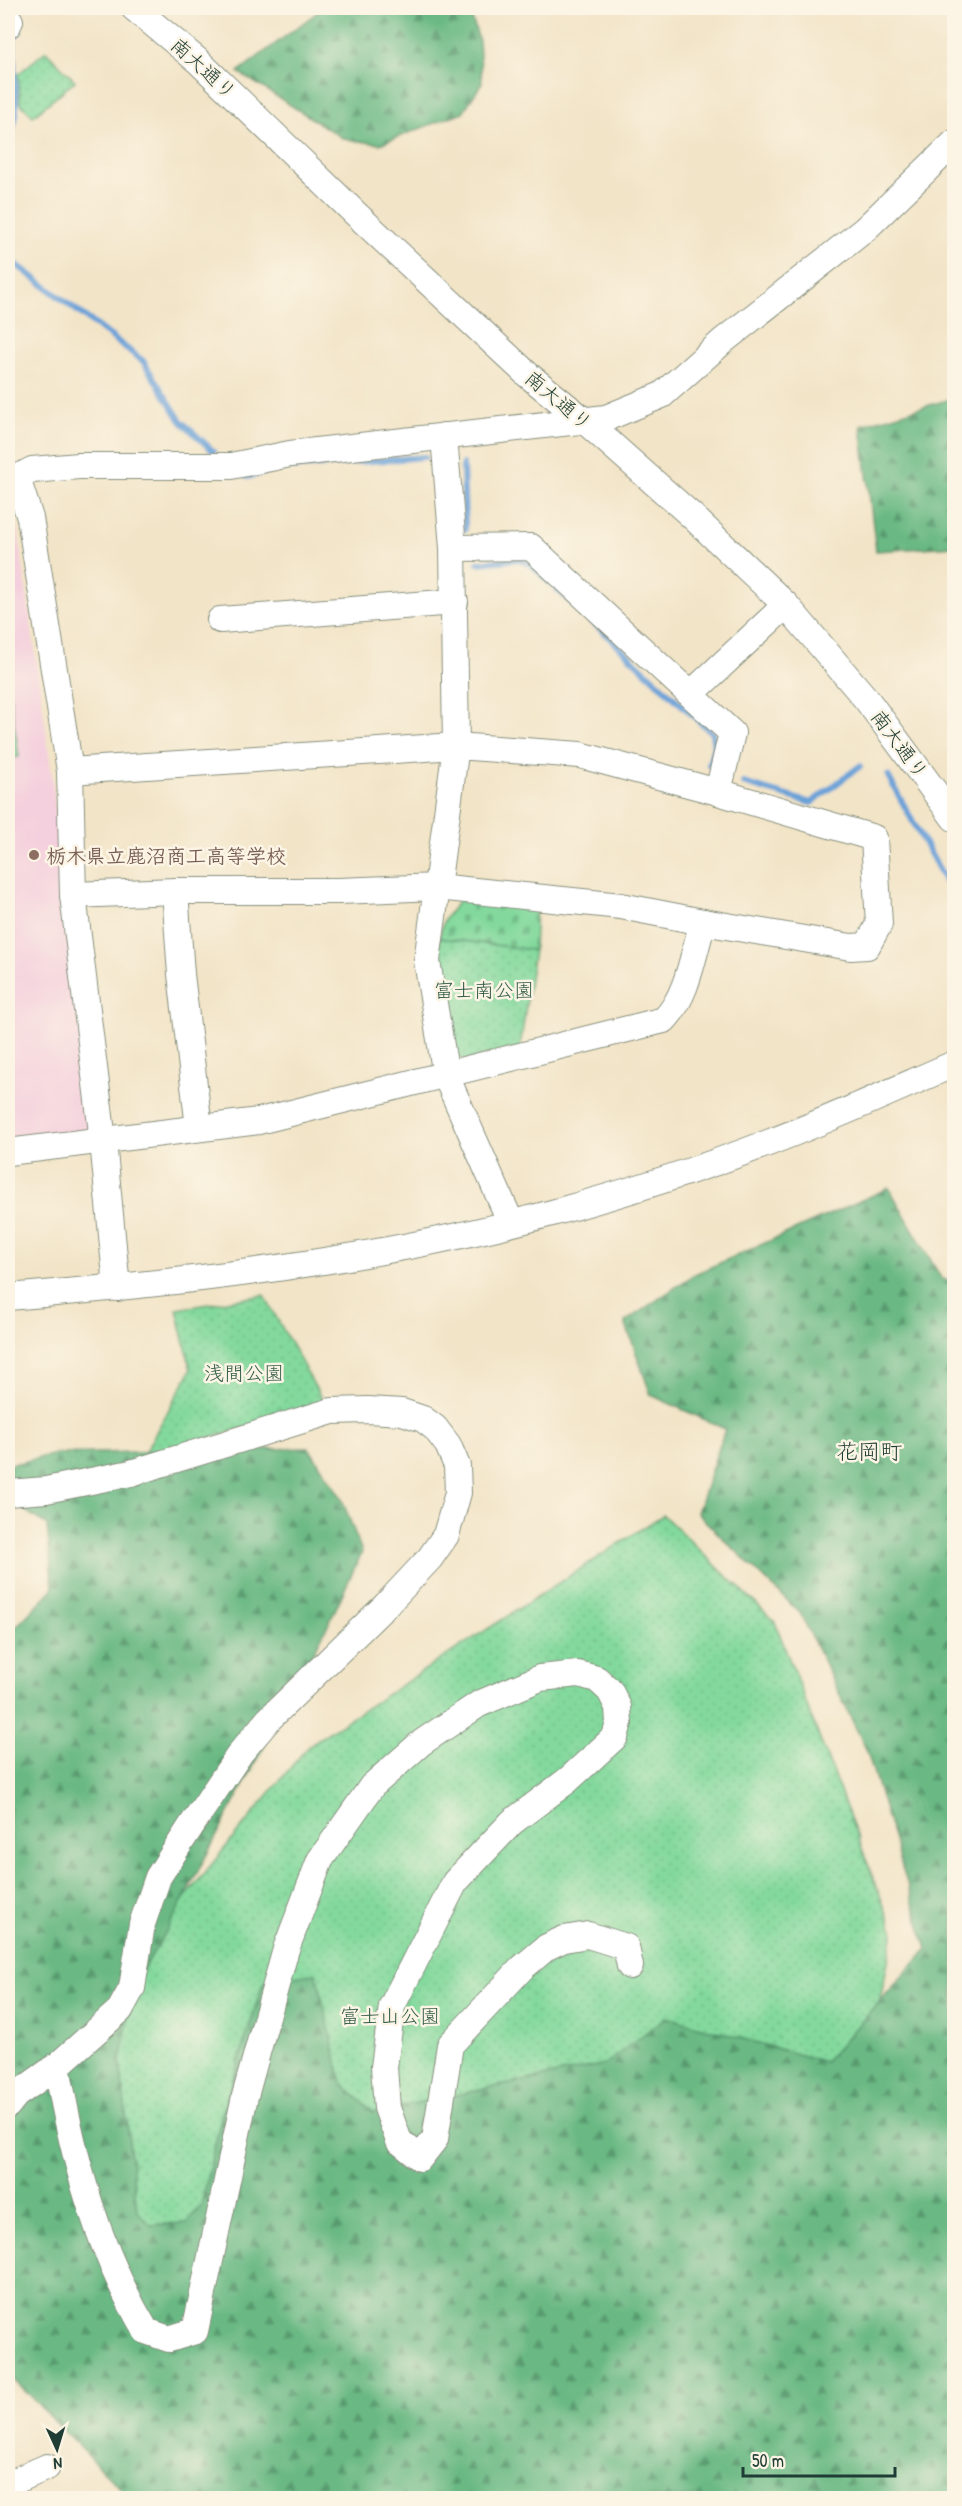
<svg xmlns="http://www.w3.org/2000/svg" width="962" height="2506" font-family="'Patrick Hand','Klee One',sans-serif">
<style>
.built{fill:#f4cfdd}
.grass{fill:url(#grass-dots);stroke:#518b68;stroke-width:1.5}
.forest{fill:url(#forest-firs);stroke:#447b5c;stroke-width:1.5}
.cemetery{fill:url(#cemetery-stones);stroke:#518b68;stroke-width:1.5}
.pitch{fill:#83d99d;stroke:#518b68;stroke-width:1.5}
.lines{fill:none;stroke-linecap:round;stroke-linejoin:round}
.stream{stroke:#6aa1d8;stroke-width:6}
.minor-casing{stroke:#88907e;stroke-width:28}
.minor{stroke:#fff;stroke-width:26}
.education-dot{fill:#8d6e63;stroke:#fcf5e5;stroke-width:2}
.labels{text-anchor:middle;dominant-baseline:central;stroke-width:5;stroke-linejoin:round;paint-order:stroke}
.street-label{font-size:20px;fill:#1f3d34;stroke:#fcf5e5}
.education-label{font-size:20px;font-weight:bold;fill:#785e54;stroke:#fcf5e5;text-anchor:start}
.park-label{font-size:20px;fill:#335c49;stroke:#fcf5e5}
.quarter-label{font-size:22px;fill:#1f3d34;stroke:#fcf5e5}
</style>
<defs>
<pattern id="grass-dots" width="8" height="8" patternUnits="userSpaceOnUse" patternTransform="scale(1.5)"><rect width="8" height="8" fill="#83d99d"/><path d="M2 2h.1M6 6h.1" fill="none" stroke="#71bb88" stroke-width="1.8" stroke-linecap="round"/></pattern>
<pattern id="forest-firs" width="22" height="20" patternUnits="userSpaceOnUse" patternTransform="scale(1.5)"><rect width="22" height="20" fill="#6ab984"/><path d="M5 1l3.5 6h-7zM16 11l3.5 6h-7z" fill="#57986d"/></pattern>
<pattern id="cemetery-stones" width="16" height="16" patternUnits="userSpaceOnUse" patternTransform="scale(1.5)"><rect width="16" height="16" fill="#83d99d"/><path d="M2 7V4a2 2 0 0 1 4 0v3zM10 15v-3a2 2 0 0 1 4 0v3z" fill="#71bb88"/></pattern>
</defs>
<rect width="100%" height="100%" fill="#fcf5e5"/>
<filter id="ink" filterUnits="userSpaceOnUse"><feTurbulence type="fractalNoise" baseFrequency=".0167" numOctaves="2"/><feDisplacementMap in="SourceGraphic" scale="12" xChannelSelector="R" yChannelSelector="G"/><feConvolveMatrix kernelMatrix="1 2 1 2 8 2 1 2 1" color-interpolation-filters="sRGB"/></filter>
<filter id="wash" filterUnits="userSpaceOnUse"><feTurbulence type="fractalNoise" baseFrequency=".008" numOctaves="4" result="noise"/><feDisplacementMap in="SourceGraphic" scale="24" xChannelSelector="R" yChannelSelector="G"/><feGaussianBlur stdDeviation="1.35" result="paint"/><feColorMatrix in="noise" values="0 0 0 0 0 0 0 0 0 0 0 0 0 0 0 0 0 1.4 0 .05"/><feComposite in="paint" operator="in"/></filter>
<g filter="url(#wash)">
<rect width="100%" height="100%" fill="#f2e4c7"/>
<path class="built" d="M8,514L18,531L52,776L68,934L95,1132L8,1142Z"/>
<g class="grass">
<path d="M46,51L75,81L33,116L20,103L18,74Z"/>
<path d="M439,938L534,950L520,1048L465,1061L452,1053L435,972Z"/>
<path d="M264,1295L325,1405L142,1457L191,1370L177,1309Z"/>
<path d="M663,1515L775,1622L894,1932L860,2098L171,2350L54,2058L309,1745Z"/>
</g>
<g class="forest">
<path d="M318,8H469L479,41L482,83L463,112L380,144L344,139L238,72L319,11Z"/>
<path d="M954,398V546L876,551L861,425Z"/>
<path d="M889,1188L941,1278L954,1284V2498H130L8,2374V2085L13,2080L8,2072V1635L53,1589L47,1525L9,1500V1465L56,1454L309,1448L341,1497L362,1552L331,1619L166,1932L143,1969L132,1999L120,2061L137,2211L151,2225L186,2223L201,2206L221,2118L263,1983L316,1973L342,2083L373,2112L606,2064L666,2017L825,2062L927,1949L867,1751L800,1613L697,1513L725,1429L651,1395L625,1322L695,1274Z"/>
</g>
<path class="cemetery" d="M460,899L536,907L534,950L439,938L444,920Z"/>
<path class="pitch" d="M8,684L19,757L8,759Z"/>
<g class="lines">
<g class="stream">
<path d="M8,147L16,115L13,38L19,32"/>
<path d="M8,258L143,361L181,421L213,451"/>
<path d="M463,464L465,529"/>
<path d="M247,477L280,468L425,457"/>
<path d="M478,563L519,559L531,565L712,733L714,746L709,765"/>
<path d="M888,776L954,897"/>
<path d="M743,783L811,803L860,766"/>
</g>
</g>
</g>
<g filter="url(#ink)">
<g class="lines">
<defs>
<g id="minor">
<path d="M134,8L198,61L357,215L528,375L586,422L692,516L786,605L867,700L954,818"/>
<path d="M8,18L10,21L8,25"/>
<path d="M444,436L453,548L456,746L427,961L446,1076L511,1223"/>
<path d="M17,478L32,470L79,466H231L290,454L606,418L662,395L723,341L864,230L954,143"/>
<path d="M8,479L17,478L30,518L70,771L73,895L103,1141L117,1288"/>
<path d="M453,548L531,547L732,733L718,792"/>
<path d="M220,620L455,602"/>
<path d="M692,693L786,605"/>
<path d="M70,771L456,746L580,755L718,792L874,838L879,924L867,946L851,947L703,922L621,906L437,887L339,891H175L73,895"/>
<path d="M175,891L181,974L199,1128"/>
<path d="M8,1152L259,1121L664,1020C688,996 693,954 703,922"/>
<path d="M8,1297C191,1282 374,1261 552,1213C625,1193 698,1170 768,1143C831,1119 892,1091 954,1064"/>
<path d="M8,1493L46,1490L131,1473L332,1411L368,1410L402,1412L423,1419L435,1428L448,1445L457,1466L458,1493L446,1535L430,1558L387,1604L269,1719L241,1752L199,1814L158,1877L142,1924L132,1988L120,2010L57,2066L16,2095L8,2105"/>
<path d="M57,2066C73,2158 98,2251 146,2331L169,2339L195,2331L245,2096L286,1949L320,1860L372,1786L421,1743L479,1704L540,1678L578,1674L597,1679L610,1691L618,1707L619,1723L615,1737L568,1780L512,1822L455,1882L392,2006L384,2067L387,2108L399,2141L420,2158L435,2139L450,2045L522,1968L547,1947L564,1939L588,1935L626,1947L630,1966"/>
<path d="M8,2484L47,2467"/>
</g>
</defs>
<use href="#minor" class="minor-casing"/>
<use href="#minor" class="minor"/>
</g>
</g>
<circle class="education-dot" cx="34" cy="855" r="6"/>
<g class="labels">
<g class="street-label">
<text transform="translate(204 68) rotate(42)">南大通り</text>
<text transform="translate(559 400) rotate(40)">南大通り</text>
<text transform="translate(900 744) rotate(53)">南大通り</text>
</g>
<g class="education-label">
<text x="46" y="855">栃木県立鹿沼商工高等学校</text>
</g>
<g class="park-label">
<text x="484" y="989">富士南公園</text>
<text x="244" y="1372">浅間公園</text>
<text x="390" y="2015">富士山公園</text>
</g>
<g class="quarter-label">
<text x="869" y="1451">花岡町</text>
</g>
</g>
<rect width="962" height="2506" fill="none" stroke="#fcf5e5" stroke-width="30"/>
<g transform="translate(57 2449) rotate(176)" stroke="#fcf5e5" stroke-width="4.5" paint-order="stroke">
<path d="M0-4.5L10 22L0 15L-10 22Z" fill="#1f3d34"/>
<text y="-9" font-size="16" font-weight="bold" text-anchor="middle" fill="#1f3d34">N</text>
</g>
<path d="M743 2467v9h152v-9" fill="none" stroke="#1f3d34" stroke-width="3"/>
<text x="752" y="2467" font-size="18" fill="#1f3d34" stroke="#fcf5e5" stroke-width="4.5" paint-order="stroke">50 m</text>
</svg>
